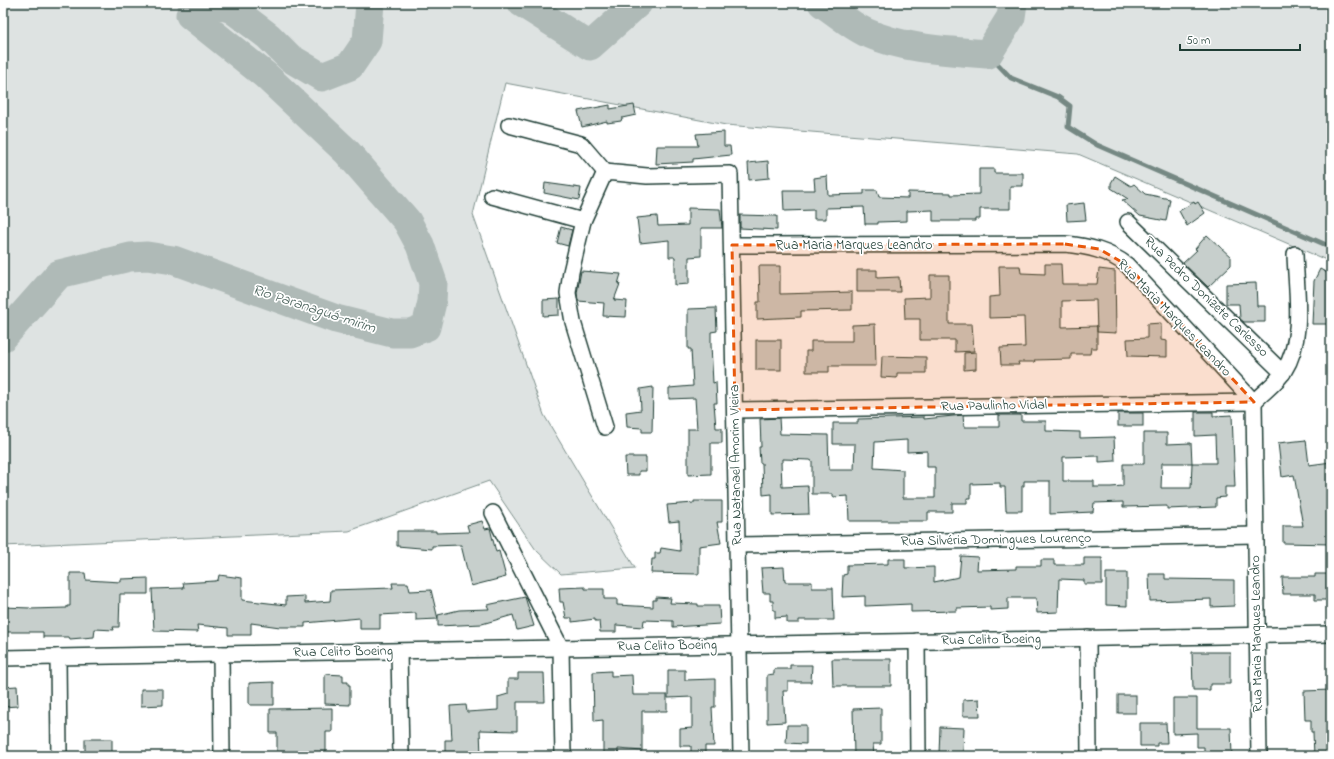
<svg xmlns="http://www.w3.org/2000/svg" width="1334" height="759" font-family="'Indie Flower',sans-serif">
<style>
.green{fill:#dee3e2;stroke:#7e908b}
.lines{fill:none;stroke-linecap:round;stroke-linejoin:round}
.stream{stroke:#758883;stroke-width:5}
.river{stroke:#afbab7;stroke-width:29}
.building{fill:#c7cfcc;stroke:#1f3d34;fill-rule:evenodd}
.minor-casing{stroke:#1f3d34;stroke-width:18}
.minor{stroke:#fff;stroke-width:15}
.marked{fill:#e8590c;fill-opacity:0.2;stroke:#e8590c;stroke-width:3;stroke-dasharray:8 5;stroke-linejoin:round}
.labels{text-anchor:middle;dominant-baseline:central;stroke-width:3.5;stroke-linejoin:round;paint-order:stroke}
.street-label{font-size:14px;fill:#1f3d34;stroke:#fff}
.water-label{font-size:15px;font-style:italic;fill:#4a625b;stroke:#fff}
</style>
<rect width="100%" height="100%" fill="#fff"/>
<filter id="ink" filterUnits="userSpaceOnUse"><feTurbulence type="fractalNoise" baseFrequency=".025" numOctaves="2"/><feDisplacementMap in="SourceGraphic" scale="8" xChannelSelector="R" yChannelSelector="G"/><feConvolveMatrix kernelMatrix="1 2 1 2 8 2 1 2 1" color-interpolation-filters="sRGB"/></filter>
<g filter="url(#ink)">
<path class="green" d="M3,3H1331V262L1078,154L726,125L505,83L473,215L544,415L635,568L561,574L536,550L489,481L349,531L3,546Z"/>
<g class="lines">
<path class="stream" d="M988,54L1011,78L1058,97L1070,106L1068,127L1097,145L1331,247"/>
<g class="river">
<path d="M213,3L232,9L268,36L290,58L322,77L350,66L367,41L370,3"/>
<path d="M522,3L590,46L638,3"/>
<path d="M822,3C836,12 850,25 865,32C902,49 949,51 988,54L1011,17L1013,3"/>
<path d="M3,337L59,274L130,257L147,256L173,260L336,319L392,333H410L426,327L432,302L433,283L420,245L407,221L347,152L265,75L190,15L196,3"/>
</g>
</g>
<g class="building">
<path d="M610,105V109L634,105L636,115L622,118L621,121L607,123V121L582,127L578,111Z"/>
<path d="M724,132V146H730L731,155L693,159V162L656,164L657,146H698L696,134Z"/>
<path d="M768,161L769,178L749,180L748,163Z"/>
<path d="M979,169H994V173H1023V186H1010V209H980V219H975V221H933V210L907,211V221L878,222V224H865L864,207L826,208V219H814V210L784,211L783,190H815L814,178L827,176L828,195L864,194V190H877L879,197L908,198V192L951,193V195L979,194Z"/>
<path d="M1115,176L1131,186L1134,184L1145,194L1170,199L1166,221L1140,216L1122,200L1128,199L1111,188V183Z"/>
<path d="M545,183L581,188L579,200L544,193Z"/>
<path d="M1194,202L1195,204L1198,202L1205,213L1187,226L1179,211Z"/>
<path d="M1084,203L1086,220L1067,221L1066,205Z"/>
<path d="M688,208L720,209L722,228H701V256L689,257V284L675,285V257H669V240L640,243L637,218L657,216L658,226L688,225Z"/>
<path d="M740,215L777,216V230L740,228Z"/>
<path d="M561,227L572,230L568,246L557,243Z"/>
<path d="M1207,235L1231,257V265L1208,287L1183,263L1197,250L1195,249Z"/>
<path d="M1045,264H1061L1062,284H1097L1099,269L1115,271L1116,333L1097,332L1096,300L1062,301V327L1097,326V348H1091L1090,354H1071V359L1034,360L1035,362H1018L1019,365H1001L1000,348L1025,347L1024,317L989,318V297L1000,296L999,266H1020L1021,273L1045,274Z"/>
<path d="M759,266H780V294L852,292V310L801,311V317L757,319V302H760Z"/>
<path d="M1320,269L1331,275V324H1312L1314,281Z"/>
<path d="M857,270H877V278L899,277L900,292H857Z"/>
<path d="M581,271L621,274L618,284H620L614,300L627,301L626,317L603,316L604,303L578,301L577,293Z"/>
<path d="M930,275H949V324H972L974,351L955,352V340H920V319H905L904,298L930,297Z"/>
<path d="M1256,283L1257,306H1265V322H1244L1240,319L1239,304H1226V284Z"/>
<path d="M559,299V315L543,316V300Z"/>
<path d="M716,308L717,331L711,332V345L713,383L716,382L717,403H714L716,428H722V443H711V474L688,475V429H697L695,398L669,399V388L693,386L691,349H688V309Z"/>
<path d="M1161,323V340L1167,341V357L1128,356L1127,339L1147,338V324Z"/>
<path d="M875,324L876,366H829V372H806V351H811V341H852V325Z"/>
<rect x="756" y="340" width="25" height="30"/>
<path d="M976,352V369L964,370V353Z"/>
<path d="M882,356L926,357V373H897V378L881,377Z"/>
<path d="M653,387L652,432H642V428L627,427L626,412L641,410L640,389Z"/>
<path d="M1195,412H1213V416L1232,415L1235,487H1225V497L1216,498V507L1167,509V506L1123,507V502L1094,503L1093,512L1050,514V481H1024V486H1022V511H1006L1005,487H1000V483L971,484V498H967V503H952V512H928V521H849L848,496L833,497V494H812V461L810,460L783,459V462H781L782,487L808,486L809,514L772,515V494L763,495L762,463H760L759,447H761L760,419L779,418L780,434L828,435L829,470H854L855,444H833V423H858V419L924,417V419L963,415L964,427H999V415H1021V421H1046V431L1080,432V438L1114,437L1115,461L1099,462V456L1063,457V481H1094V487H1111L1123,486V464H1144V433H1167V444L1191,443L1192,463H1216L1215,435L1195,436ZM907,440V452L927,451V467H935V498H903V470L874,468L875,442ZM1162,463H1192L1191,488H1161Z"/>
<rect x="1118" y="413" width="25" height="13"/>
<path d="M1306,440L1309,465L1331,462V544L1283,543V526H1303L1294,475L1282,477L1278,443Z"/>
<path d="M625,457H646V471H639V475H626Z"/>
<path d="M694,501H722V522H717L721,543L699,546V574L651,573L652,559H655V553H660L661,548L680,551L679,521L669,522L667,505L694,503Z"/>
<path d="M482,521L485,529L490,528L496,552L499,551L506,577L471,586L461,545L432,546V549L397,546V531H436V533L469,532L467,525Z"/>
<path d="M961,556L978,557L977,570L1016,569V566H1041V560H1054V565H1084V558H1102V584H1084V580L1059,579L1058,612L1037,613L1036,598H1008V609L990,610V607L957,608V611L911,612V604L865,606V596L842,597L843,575L847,574V565L888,564V559H905V568L934,567V582L959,577Z"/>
<path d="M784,567L785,582H812V588H833L834,620H799V623H787V617L775,618V610H773V601H770V593H763L761,568Z"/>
<path d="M70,573H85L86,580L121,582V579L148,578V594H120L119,627H113L114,630L95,629L94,637L70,639L69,637H43V632H5V629H3V607L30,608V609L67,608V606H70Z"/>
<path d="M1106,573H1127V606L1106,605Z"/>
<path d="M1149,574H1165V579L1234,580V606L1211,607V599L1150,601Z"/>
<path d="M1315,574H1327V600H1315V594H1283L1282,577H1315Z"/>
<path d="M219,575L242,578V600L286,605V597L305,596V603L330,601L331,590L393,588L392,583H408L410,591L431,590L438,619L416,620V613L380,615V629H360V618L305,623V627H280L251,623V635H228V628L197,625L198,632L154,631L152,589L184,588L183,583L215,581L218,580Z"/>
<path d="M585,587V589H604V599H617V605L653,607V600H656V597L671,598L670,603L698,604V606H719L720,624L673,627V621L644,620L643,627L616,625V632H600L599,621H595V619L572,622V618H566L563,602H560L559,588Z"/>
<path d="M525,597L534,626L517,630L513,615L482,624L438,626V615L459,610L489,609L487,605Z"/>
<path d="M1192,652H1230V684H1210V690H1193Z"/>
<path d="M832,659H891V686H833Z"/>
<path d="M790,665H812L811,682H788V691H783L785,722L767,723V675L774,674V669H790Z"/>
<path d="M668,670H685V680L715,679V707H712L714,746H705V756H691V746H680V729L692,728V697L668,698Z"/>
<path d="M611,671V676L632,675L633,695H667V711H642V751L618,749V756H603V720L594,721L593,672Z"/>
<path d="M518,673H544L545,702H517V731L480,730L481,756H445V740H452L450,706L466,705L467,712L498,710V697L508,694V679H518Z"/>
<path d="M325,674L343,675V682H348V685H350V705L325,704Z"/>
<path d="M274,682V705H250L249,703V683Z"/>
<path d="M17,686L18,706L3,707V687Z"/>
<path d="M141,689H163V705L141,706Z"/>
<path d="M1331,690V756H1314L1313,732H1311V720H1305L1304,691Z"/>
<rect x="1118" y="695" width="18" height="18"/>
<path d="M1173,698H1197V728H1231L1232,756H1204V747H1197V733L1173,734Z"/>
<path d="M979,699L980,716H963V700Z"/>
<path d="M332,708V732H326V756H277V733H270V709Z"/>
<path d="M881,708V744H873L874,756H854L853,709Z"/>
<path d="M1140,723H1166L1167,743H1157V746H1140Z"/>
<path d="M787,725H806V744L786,743Z"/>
<path d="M940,727L964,728L963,753L939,754Z"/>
<rect x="85" y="739" width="27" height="17"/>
</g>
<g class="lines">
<defs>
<g id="minor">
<path d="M509,125L581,144L605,172"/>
<path d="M492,196L583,221"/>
<path d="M1128,222L1283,373"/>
<path d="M732,245L1065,244C1089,246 1108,251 1127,265L1254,402L1259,756"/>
<path d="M735,410L1254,402C1263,392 1277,383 1284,371C1305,338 1296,291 1295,254"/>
<path d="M605,427L573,322L568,293L571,272L583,221L605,172L647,176L730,174L741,756"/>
<path d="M493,513L561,648L563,756"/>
<path d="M737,545L1256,535"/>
<path d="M1088,638L1089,756"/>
<path d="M917,641L918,756"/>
<path d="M399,651L401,756"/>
<path d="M221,654L222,756"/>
<path d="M58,657L59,756"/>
<path d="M3,658L1331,634"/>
</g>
</defs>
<use href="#minor" class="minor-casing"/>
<use href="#minor" class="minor"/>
</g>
</g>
<path class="marked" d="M1065,244L1099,249L1127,265L1254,402L735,410L732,245Z"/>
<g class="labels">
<g class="street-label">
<text x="854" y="245">Rua Maria Marques Leandro</text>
<text transform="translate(1206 297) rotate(44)">Rua Pedro Donizete Carlesso</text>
<text transform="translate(1174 318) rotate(46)">Rua Maria Marques Leandro</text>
<text transform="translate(994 406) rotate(-1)">Rua Paulinho Vidal</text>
<text transform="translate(736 465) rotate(-91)">Rua Natanael Amorim Vieira</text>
<text transform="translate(996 540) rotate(-1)">Rua Silvéria Domingues Lourenço</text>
<text transform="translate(1257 634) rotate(-91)">Rua Maria Marques Leandro</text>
<text transform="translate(991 640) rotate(-1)">Rua Celito Boeing</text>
<text transform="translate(667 646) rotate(-1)">Rua Celito Boeing</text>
<text transform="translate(343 652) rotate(-1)">Rua Celito Boeing</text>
</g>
<g class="water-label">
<text transform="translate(314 309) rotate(18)">Rio Paranaguá-mirim</text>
</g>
</g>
<rect width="1334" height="759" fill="none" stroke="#fff" stroke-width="16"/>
<rect x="8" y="8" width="1318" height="743" fill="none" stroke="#1f3d34" stroke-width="1.5" filter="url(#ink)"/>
<path d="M1180 44v6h120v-6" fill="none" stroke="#1f3d34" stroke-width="2"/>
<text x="1186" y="44" font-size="12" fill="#1f3d34" stroke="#ffffff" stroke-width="3" paint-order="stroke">50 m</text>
</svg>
